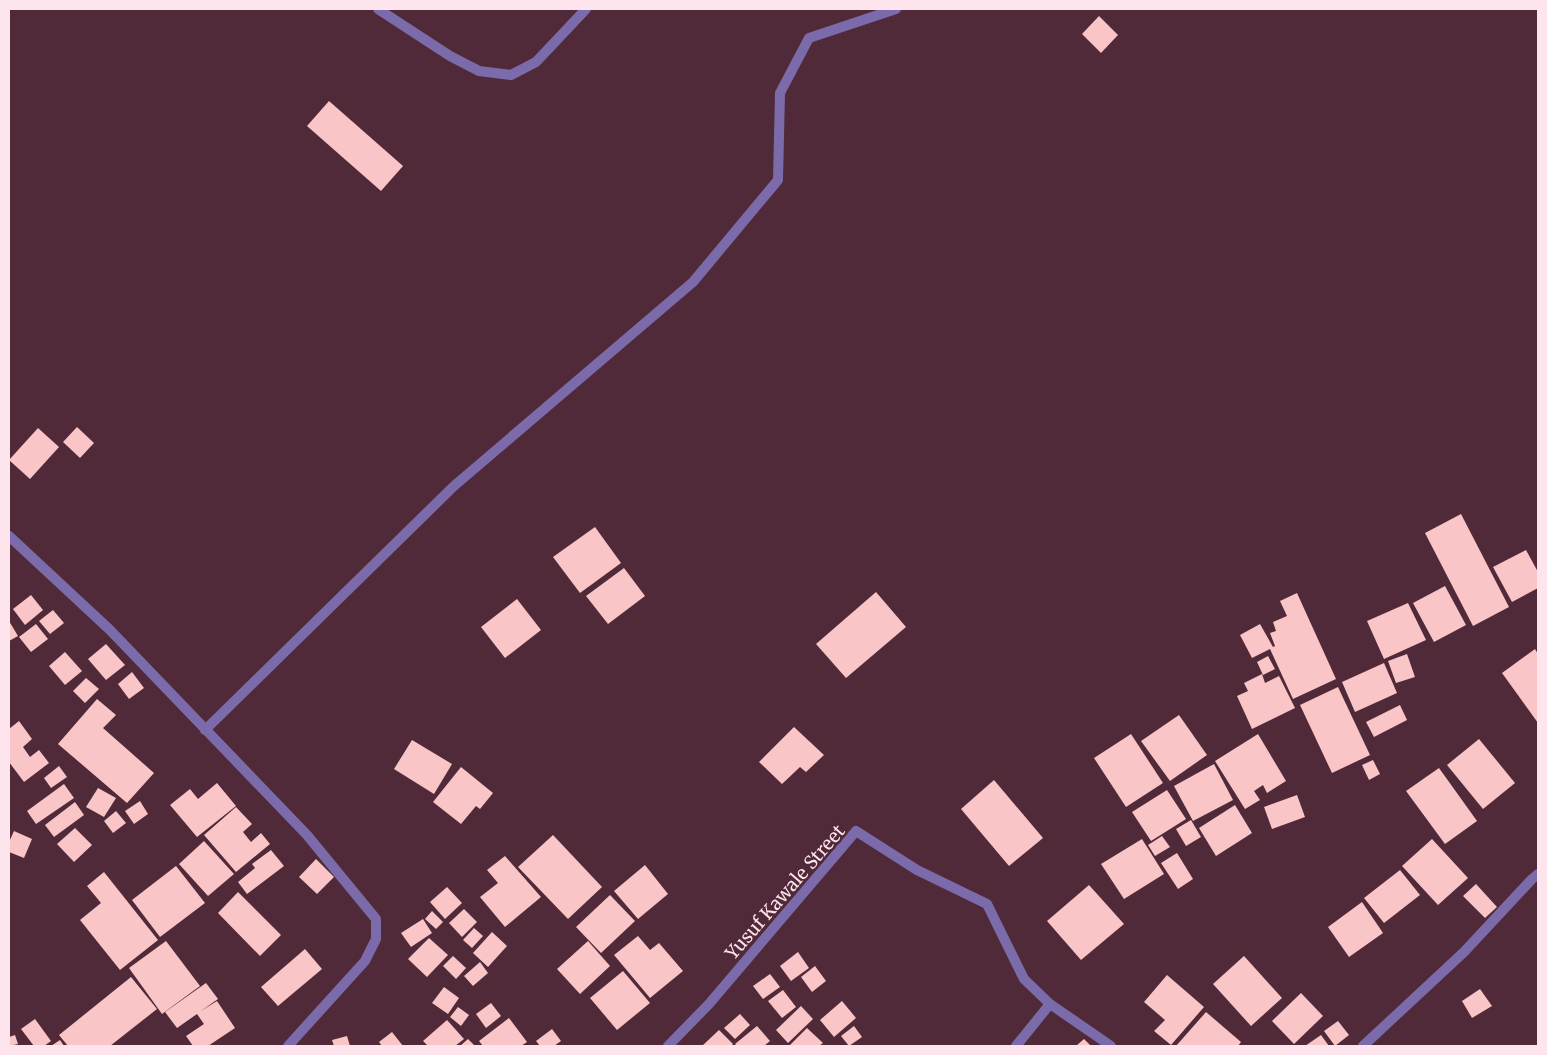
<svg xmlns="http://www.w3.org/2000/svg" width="1547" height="1055" font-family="Merriweather,serif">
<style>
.building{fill:#fac5c7}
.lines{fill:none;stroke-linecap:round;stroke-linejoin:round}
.street{stroke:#7c6baa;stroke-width:10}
.labels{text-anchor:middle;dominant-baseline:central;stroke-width:5;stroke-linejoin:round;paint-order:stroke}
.street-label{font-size:18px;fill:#fee4ed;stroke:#502a39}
</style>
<rect width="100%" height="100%" fill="#502a39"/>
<g class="building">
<path d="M1099,16L1118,35L1101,53L1082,34Z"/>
<path d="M329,101L403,166L381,191L307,126Z"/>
<path d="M77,427L94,443L80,458L63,442Z"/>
<path d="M38,428L59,447L30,479L9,460Z"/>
<path d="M1461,514L1509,607L1473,626L1425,533Z"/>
<path d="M595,527L621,563L580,593L553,557Z"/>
<path d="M1526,550L1538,572V588L1512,602L1493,567Z"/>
<path d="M624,568L645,596L608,624L586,596Z"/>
<path d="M1445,586L1466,625L1434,642L1413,603Z"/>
<path d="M876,592L906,627L846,678L816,644Z"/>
<path d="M1297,593L1336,679L1293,699L1270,649L1252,658L1240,635L1260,624L1273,647L1275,646L1270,633L1276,631L1273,622L1287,616L1280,601Z"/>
<path d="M31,595L43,610L25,625L13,609Z"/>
<path d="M517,599L541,630L505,658L481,627Z"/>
<path d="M1408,603L1426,640L1384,659L1367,621Z"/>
<path d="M53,610L64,623L50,634L39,621Z"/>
<path d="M9,621L18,636L9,641Z"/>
<path d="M36,624L48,639L31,652L19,637Z"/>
<path d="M106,644L125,665L106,680L88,659Z"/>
<path d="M1535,649L1538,654V723L1502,673Z"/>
<path d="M65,652L82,671L65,685L49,666Z"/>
<path d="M1407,654L1415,677L1396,683L1388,661Z"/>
<path d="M1268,656L1275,669L1263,675L1257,662Z"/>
<path d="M1384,663L1397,693L1355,712L1342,682Z"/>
<path d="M132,672L144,688L129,699L118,684Z"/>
<path d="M1262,674L1265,683L1279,676L1295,708L1252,729L1237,696L1248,691L1244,683Z"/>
<path d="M86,678L99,689L85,703L73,691Z"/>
<path d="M1338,687L1370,755L1332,773L1300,705Z"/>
<path d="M97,699L116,715L103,728L154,773L127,803L58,744Z"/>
<path d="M1400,705L1407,720L1374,737L1366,722Z"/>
<path d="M1179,715L1207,755L1170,781L1141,741Z"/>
<path d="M19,721L32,739L23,747L30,757L39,750L49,763L24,782L9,762V729Z"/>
<path d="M794,727L824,755L806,772L800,767L782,784L759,762Z"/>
<path d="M1131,734L1163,783L1126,807L1094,758Z"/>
<path d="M1258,734L1286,781L1267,793L1263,785L1254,791L1260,800L1245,809L1215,761Z"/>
<path d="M1479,739L1515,783L1483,809L1447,765Z"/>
<path d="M412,740L452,764L434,794L394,769Z"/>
<path d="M1373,760L1380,774L1369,780L1362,765Z"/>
<path d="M1214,764L1233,800L1193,821L1174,786Z"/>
<path d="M59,766L67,777L51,788L44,778Z"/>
<path d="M461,767L493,793L480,809L476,806L461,824L433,802Z"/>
<path d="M1439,768L1477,821L1445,844L1406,791Z"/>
<path d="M994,780L1043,838L1009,866L961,809Z"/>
<path d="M217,783L236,806L197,837L170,805L190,789L198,799Z"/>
<path d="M64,784L74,798L36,824L27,811Z"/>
<path d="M98,788L116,798L104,817L86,807Z"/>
<path d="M1167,790L1186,819L1151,841L1132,812Z"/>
<path d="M1297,795L1305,817L1272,829L1264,807Z"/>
<path d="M140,801L148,814L134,824L125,811Z"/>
<path d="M75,802L84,815L54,837L45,825Z"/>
<path d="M1235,805L1252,833L1216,856L1199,828Z"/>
<path d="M236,807L252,824L243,832L251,842L261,833L270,844L236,872L204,835Z"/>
<path d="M116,811L126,823L113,833L104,821Z"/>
<path d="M1191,820L1201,837L1186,846L1176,829Z"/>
<path d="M75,828L92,845L74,862L57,844Z"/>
<path d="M14,831L32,839L24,858L9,852V842Z"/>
<path d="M553,835L602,887L568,919L518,867Z"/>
<path d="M1162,836L1170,847L1155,856L1148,845Z"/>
<path d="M1142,839L1164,874L1124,899L1101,864Z"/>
<path d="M1432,839L1468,878L1438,905L1402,866Z"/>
<path d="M204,841L234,874L208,896L179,864Z"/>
<path d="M271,850L284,866L247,894L238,882L255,868L252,864Z"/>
<path d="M1177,853L1193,879L1178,889L1161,863Z"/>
<path d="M505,856L541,897L505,927L480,897L498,883L487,870Z"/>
<path d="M316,859L334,877L317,894L299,877Z"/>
<path d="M645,865L668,894L638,919L614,891Z"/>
<path d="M176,866L205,903L160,937L132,900Z"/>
<path d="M1400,870L1420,895L1384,923L1364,898Z"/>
<path d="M104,872L158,940L120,970L80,920L101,903L87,886Z"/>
<path d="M1476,884L1497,907L1485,918L1463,896Z"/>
<path d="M1089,885L1124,924L1081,960L1047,921Z"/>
<path d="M447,887L462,903L445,919L430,902Z"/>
<path d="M238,892L281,935L260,956L218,913Z"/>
<path d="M610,895L635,921L601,953L576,927Z"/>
<path d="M1362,902L1383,933L1349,957L1328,927Z"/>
<path d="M464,909L477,922L462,937L449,923Z"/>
<path d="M432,911L443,922L436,929L425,919Z"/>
<path d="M423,919L432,933L411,947L401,933Z"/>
<path d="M474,928L483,936L472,948L463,940Z"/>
<path d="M492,932L507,946L488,967L473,953Z"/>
<path d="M638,936L650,950L659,943L683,971L650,998L614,955Z"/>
<path d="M429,938L448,955L427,977L408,959Z"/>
<path d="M166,941L200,986L162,1014L129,968Z"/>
<path d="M588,941L610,966L580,994L557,969Z"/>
<path d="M305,949L322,969L278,1006L261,987Z"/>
<path d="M798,952L809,968L791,981L780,966Z"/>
<path d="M453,956L466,968L456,979L443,966Z"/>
<path d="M1244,956L1282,998L1251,1026L1213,984Z"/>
<path d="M480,962L488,973L473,986L464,976Z"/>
<path d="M815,966L826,981L812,992L801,977Z"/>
<path d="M623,971L650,1003L617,1030L590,998Z"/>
<path d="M770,974L780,987L763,999L753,986Z"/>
<path d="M1167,975L1204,1007L1171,1045L1154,1031L1165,1020L1144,1002Z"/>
<path d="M131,977L157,1009L110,1046H68L59,1035Z"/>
<path d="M206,983L218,999L201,1011L217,1001L235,1028L208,1046H193L186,1036L204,1024L197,1014L177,1028L165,1012Z"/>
<path d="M444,987L459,998L448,1014L432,1003Z"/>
<path d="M1480,989L1492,1006L1472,1018L1462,1001Z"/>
<path d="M783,990L796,1007L782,1018L768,1001Z"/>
<path d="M1301,993L1323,1016L1294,1044L1272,1021Z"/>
<path d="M842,1001L856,1018L834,1037L820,1020Z"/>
<path d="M491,1003L501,1016L486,1028L476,1014Z"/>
<path d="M801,1006L813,1019L788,1043L776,1030Z"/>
<path d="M458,1007L469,1015L461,1026L450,1017Z"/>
<path d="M1206,1012L1241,1042L1238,1046H1176Z"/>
<path d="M740,1014L750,1025L735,1039L724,1028Z"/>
<path d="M509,1018L527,1042L521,1046H483L479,1041Z"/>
<path d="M35,1019L51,1041L44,1046H34L21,1029Z"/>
<path d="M447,1020L464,1039L455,1046H428L423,1041Z"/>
<path d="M1338,1021L1349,1035L1335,1046L1324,1031Z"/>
<path d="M757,1026L770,1041L764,1046H737L735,1044Z"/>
<path d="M854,1026L862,1037L849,1046L841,1036Z"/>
<path d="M807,1028L823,1043L819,1046H789Z"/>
<path d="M552,1029L561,1041L554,1046H540L536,1041Z"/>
<path d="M719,1030L733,1044L731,1046H702Z"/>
<path d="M392,1032L403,1046H382L379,1042Z"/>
<path d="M15,1035L18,1044L9,1046V1037Z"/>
<path d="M1321,1035L1329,1046H1305Z"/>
<path d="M347,1036L350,1046H334L332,1040Z"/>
<path d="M468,1039L475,1046H460Z"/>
<path d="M1084,1039L1091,1046H1076Z"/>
<path d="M60,1040L64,1046H51Z"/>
</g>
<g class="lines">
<g class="street">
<path d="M378,9L450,56L479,71L511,75L536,62L586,9"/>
<path d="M9,536L110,630L307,835L376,919V939L365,961L288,1046"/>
<path d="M205,730L454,486L693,282L778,180L780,93L809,38L896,9"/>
<path d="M668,1046L709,1004L856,831L917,870L987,904L1024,979L1050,1004L1111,1046"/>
<path d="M1016,1046L1050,1004"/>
<path d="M1363,1046L1464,952L1532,879L1538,874"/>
</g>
</g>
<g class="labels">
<g class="street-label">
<text transform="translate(785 892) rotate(-49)">Yusuf Kawale Street</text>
</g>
</g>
<rect width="1547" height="1055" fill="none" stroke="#fee4ed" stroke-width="20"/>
</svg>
